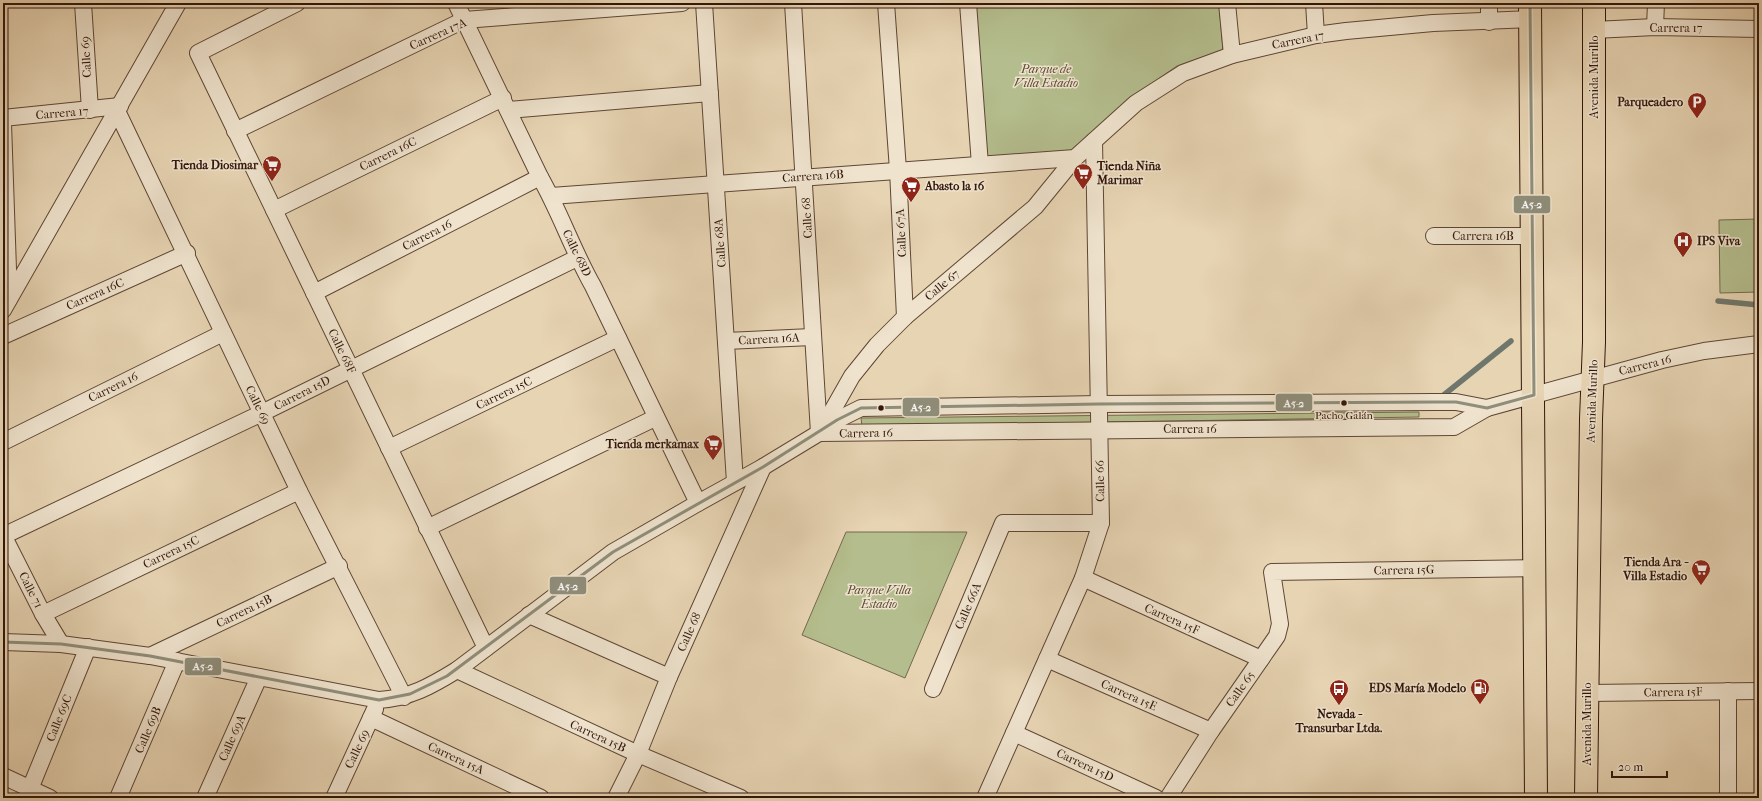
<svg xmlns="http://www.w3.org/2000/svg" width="1762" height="801" font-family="'IM FELL French Canon',serif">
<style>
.green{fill:#b4bd8d;stroke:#736a4c}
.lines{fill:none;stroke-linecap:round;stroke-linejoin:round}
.stream{stroke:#6f776d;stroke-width:5.5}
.street-casing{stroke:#5f4634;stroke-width:18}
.primary-casing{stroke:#32160a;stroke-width:24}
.street{stroke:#efe3ce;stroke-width:16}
.primary{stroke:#e7d4b3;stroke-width:22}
.bus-1-casing{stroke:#efe3ce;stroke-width:6}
.bus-1{stroke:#8f8e7b;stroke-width:3}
.bus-dot{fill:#32160a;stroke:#efe3ce;stroke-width:1.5}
.labels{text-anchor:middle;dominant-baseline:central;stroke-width:3;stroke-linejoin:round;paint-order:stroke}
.bus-label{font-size:11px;fill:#32160a;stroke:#efe3ce}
.street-label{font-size:12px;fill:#32160a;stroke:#efe3ce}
.park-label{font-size:12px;font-style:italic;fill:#594831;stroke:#efe3ce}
.poi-label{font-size:12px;font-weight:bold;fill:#32160a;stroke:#efe3ce;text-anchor:end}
.line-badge{stroke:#efe3ce;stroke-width:1.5}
.badge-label{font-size:11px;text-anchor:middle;font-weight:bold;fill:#fff}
</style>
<rect width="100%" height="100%" fill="#e7d4b3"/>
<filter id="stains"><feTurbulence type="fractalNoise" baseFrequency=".005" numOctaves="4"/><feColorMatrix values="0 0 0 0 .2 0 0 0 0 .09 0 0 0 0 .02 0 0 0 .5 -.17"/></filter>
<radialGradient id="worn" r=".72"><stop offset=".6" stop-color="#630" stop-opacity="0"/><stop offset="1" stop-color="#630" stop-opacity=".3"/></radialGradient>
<g class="green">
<path d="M968,3H1219L1223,50L1177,66L1126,101L1072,152L982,157Z"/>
<path d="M1759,219V292L1720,293L1719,220Z"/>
<path d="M1419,412V417L862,426L861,418Z"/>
<path d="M846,532H967L905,678L802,635Z"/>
</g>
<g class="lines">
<g class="stream">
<path d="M1718,301L1759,305"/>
<path d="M1440,398L1511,341"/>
</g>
<defs>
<g id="street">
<path d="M83,3L90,110"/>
<path d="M297,3L198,53L486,648"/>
<path d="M456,3L540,177C560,212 573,251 593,286L698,503"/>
<path d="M704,3L735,482"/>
<path d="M793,3L819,433"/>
<path d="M886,3L898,170L905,317"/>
<path d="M968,3L980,165"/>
<path d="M1227,3L1232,55"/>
<path d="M1314,3L1316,35"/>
<path d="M1489,3V22"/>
<path d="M1655,27L1656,3"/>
<path d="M1594,30L1655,27L1759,29"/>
<path d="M508,110L710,93"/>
<path d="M117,111L299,491L404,697"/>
<path d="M3,118L120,106"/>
<path d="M3,123L9,299"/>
<path d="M235,131L464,20L682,3"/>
<path d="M551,196L1075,158L1136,103L1183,73L1232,55L1316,35L1346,31L1433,23L1530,19"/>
<path d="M274,210L503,98"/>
<path d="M1434,236H1532"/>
<path d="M314,293L540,177"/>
<path d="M3,310L178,3"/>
<path d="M3,336L187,253"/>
<path d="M726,341L812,337"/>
<path d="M823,427L852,376L877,345L905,317L1035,207L1075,158"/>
<path d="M819,433L1454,427L1487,408L1662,360L1704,351L1759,344"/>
<path d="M3,442L223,333"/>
<path d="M389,448L618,338"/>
<path d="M427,528L655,418"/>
<path d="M3,535L43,614L61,644"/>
<path d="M3,536L262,413L577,258"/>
<path d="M1083,578L1261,659"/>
<path d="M43,614L299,491"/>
<path d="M529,615L669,677"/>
<path d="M3,642L61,644L150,656L379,700C410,698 431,686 457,670L613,552L698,503L763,467L819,433L837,420L861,408L1099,404L1435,402H1456L1487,408"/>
<path d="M150,656L339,566"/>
<path d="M1047,659L1211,731"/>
<path d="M457,670L638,754L741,798"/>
<path d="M933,689L1003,523H1101"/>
<path d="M1728,691V798"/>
<path d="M1587,693L1759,691"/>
<path d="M371,718L541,798"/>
<path d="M1014,733L1156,798"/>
<path d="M3,776L50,798"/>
<path d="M30,789L88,647"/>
<path d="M118,798L177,661"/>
<path d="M205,798L259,677"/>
<path d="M334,798L375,709"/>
<path d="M616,798L638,754L669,677L763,467"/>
<path d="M985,798L1083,578L1101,523L1094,141"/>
<path d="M1168,798L1211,731L1277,636L1280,624L1272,572L1535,568"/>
</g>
<g id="primary">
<path d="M1530,3L1536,798"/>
<path d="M1586,798L1591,419L1594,342V3"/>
</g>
</defs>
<use href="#street" class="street-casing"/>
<use href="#primary" class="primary-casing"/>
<use href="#street" class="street"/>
<use href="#primary" class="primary"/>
<defs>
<path id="bus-1" d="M3,642L61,644L150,656L379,700L410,694L447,676L613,552L763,467L837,420L861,408L1099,404L1435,402H1456L1487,408L1534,395L1530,3"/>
</defs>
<use href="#bus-1" class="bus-1-casing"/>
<use href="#bus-1" class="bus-1"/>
</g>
<defs>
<symbol id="parking-pin" viewBox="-11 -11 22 30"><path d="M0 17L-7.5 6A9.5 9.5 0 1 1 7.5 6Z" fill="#8f2418" stroke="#efe3ce"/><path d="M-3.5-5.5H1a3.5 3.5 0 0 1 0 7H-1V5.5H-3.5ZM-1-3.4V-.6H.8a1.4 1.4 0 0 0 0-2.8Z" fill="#fff"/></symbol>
<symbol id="supermarket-pin" viewBox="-11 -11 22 30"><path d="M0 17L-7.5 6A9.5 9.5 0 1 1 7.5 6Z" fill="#8f2418" stroke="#efe3ce"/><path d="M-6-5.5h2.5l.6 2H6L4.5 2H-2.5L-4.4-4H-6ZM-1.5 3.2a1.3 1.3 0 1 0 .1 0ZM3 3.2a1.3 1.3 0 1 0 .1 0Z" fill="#fff"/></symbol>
<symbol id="hospital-pin" viewBox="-11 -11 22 30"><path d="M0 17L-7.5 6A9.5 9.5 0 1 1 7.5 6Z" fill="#8f2418" stroke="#efe3ce"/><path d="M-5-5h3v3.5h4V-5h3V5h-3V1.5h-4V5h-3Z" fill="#fff"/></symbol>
<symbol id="fuel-pin" viewBox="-11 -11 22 30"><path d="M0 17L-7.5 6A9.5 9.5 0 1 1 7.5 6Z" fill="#8f2418" stroke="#efe3ce"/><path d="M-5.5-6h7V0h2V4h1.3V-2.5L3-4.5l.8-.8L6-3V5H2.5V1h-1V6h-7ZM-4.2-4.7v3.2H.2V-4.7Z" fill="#fff"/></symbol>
<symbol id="bus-pin" viewBox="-11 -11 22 30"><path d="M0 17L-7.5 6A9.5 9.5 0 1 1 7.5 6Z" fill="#8f2418" stroke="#efe3ce"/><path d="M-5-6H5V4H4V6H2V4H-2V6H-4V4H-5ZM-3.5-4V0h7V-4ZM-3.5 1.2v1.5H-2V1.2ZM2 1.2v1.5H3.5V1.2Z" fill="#fff"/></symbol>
</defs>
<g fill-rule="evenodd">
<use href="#parking-pin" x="1686" y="91" width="22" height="30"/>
<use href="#supermarket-pin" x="261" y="154" width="22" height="30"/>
<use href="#supermarket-pin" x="1072" y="162" width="22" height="30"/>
<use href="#supermarket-pin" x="900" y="175" width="22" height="30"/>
<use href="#hospital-pin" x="1672" y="230" width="22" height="30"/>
<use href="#supermarket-pin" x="702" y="433" width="22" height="30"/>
<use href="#supermarket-pin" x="1690" y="558" width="22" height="30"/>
<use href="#fuel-pin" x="1469" y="677" width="22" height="30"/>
<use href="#bus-pin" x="1328" y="678" width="22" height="30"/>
</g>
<g class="bus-dot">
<circle cx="1344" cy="403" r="3.5"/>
<circle cx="881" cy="408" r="3.5"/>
</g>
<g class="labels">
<g class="bus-label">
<text x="1344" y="415">Pacho Galán</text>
</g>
<g class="street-label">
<text x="1676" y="28">Carrera 17</text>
<text transform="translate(438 34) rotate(-24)">Carrera 17A</text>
<text transform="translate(1298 40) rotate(-11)">Carrera 17</text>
<text transform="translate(86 57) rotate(-93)">Calle 69</text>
<text transform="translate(1594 77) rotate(-90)">Avenida Murillo</text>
<text transform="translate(62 113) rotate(-5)">Carrera 17</text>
<text transform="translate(388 154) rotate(-26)">Carrera 16C</text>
<text transform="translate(813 176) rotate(-4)">Carrera 16B</text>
<text transform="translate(807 218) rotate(-93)">Calle 68</text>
<text transform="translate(901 233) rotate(-93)">Calle 67A</text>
<text transform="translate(427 235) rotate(-27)">Carrera 16</text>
<text x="1483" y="236">Carrera 16B</text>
<text transform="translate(720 243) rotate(-94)">Calle 68A</text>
<text transform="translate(577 253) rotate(64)">Calle 68D</text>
<text transform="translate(942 285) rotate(-40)">Calle 67</text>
<text transform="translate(95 294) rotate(-24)">Carrera 16C</text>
<text transform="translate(769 339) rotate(-3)">Carrera 16A</text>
<text transform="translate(342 351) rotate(64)">Calle 68F</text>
<text transform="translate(1645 365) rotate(-14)">Carrera 16</text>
<text transform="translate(113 387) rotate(-26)">Carrera 16</text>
<text transform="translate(302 393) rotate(-27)">Carrera 15D</text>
<text transform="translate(504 393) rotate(-26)">Carrera 15C</text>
<text transform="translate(1592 401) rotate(-88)">Avenida Murillo</text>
<text transform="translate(258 405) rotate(64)">Calle 69</text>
<text x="1190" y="429">Carrera 16</text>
<text transform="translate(866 433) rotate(-1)">Carrera 16</text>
<text transform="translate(1100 481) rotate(-91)">Calle 66</text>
<text transform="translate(171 552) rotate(-26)">Carrera 15C</text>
<text transform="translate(1404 570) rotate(-1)">Carrera 15G</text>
<text transform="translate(31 590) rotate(63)">Calle 71</text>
<text transform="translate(968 606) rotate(-67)">Calle 66A</text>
<text transform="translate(244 611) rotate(-26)">Carrera 15B</text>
<text transform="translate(1172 619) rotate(24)">Carrera 15F</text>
<text transform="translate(689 632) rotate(-66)">Calle 68</text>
<text transform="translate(1240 689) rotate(-55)">Calle 65</text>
<text transform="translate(1673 692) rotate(-1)">Carrera 15F</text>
<text transform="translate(1129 695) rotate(24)">Carrera 15E</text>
<text transform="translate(59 718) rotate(-68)">Calle 69C</text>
<text transform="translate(1587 724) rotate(-90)">Avenida Murillo</text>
<text transform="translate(148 730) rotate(-67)">Calle 69B</text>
<text transform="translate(598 736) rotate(25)">Carrera 15B</text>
<text transform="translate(232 738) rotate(-66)">Calle 69A</text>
<text transform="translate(357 749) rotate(-65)">Calle 69</text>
<text transform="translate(456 758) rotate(25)">Carrera 15A</text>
<text transform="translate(1085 765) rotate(25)">Carrera 15D</text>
</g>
<g class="park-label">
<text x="1046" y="69">Parque de<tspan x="1046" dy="14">Villa Estadio</tspan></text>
<text x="879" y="590">Parque Villa<tspan x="879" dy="14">Estadio</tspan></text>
</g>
<g class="poi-label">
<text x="1683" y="102">Parqueadero</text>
<text x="258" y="165">Tienda Diosimar</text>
<text x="1097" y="166" text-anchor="start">Tienda Niña<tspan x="1097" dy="14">Marimar</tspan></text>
<text x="925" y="186" text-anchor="start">Abasto la 16</text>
<text x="1697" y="241" text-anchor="start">IPS Viva</text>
<text x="699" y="444">Tienda merkamax</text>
<text x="1687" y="562">Tienda Ara -<tspan x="1687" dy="14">Villa Estadio</tspan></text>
<text x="1466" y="688">EDS María Modelo</text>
<text x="1339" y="714" text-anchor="middle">Nevada -<tspan x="1339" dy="14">Transurbar Ltda.</tspan></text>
</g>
</g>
<g class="line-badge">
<rect x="1513" y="195" width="38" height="19" rx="4" fill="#8f8e7b"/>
<rect x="1275" y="393" width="38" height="19" rx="4" fill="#8f8e7b"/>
<rect x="902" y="397" width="38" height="20" rx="4" fill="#8f8e7b"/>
<rect x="549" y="576" width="38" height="19" rx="4" fill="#8f8e7b"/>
<rect x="184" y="657" width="38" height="19" rx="4" fill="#8f8e7b"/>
</g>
<g class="badge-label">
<text x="1532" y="208">A5-2</text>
<text x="1294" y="407">A5-2</text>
<text x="921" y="411">A5-2</text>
<text x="568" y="590">A5-2</text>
<text x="203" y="670">A5-2</text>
</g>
<rect width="1762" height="801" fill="none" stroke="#e7d4b3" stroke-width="16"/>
<rect x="4" y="4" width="1754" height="793" fill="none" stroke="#32160a" stroke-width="2"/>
<rect x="8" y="8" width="1746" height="785" fill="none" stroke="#32160a"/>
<path d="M1612 771v6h55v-6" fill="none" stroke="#32160a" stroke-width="2"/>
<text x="1618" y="771" font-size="12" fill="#32160a" stroke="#efe3ce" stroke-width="3" paint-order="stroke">20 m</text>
<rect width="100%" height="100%" filter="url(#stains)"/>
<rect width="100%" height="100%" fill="url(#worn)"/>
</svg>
